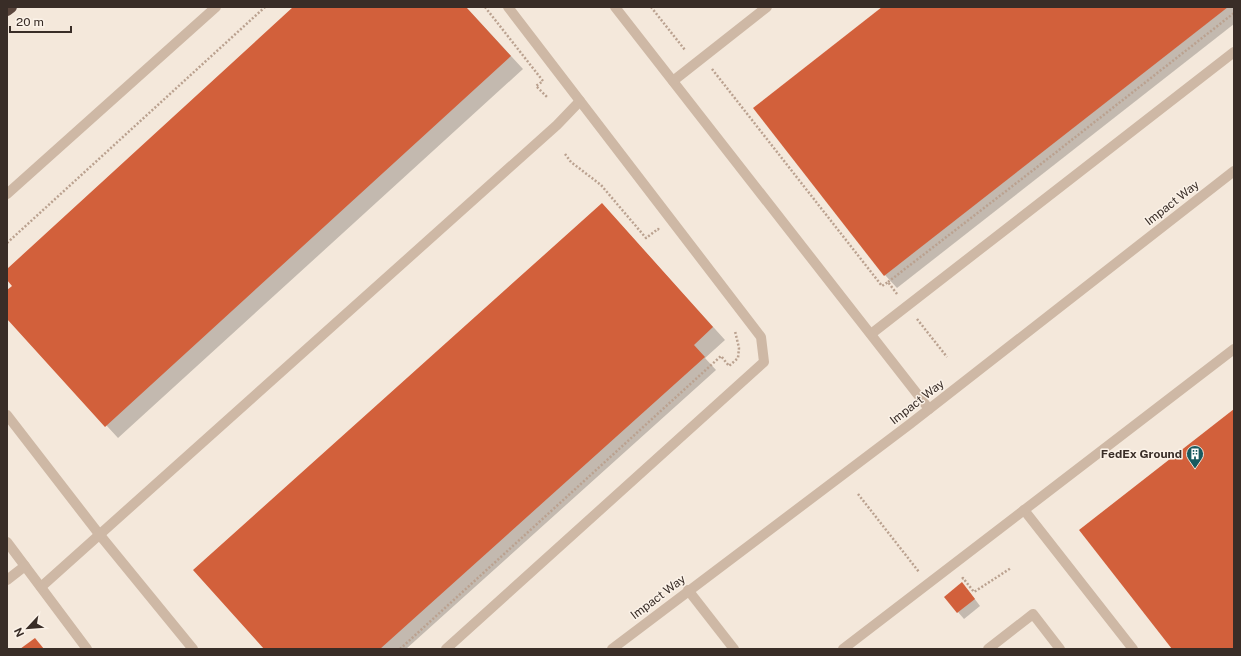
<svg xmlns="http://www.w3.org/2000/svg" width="1241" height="656" font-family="'Public Sans',sans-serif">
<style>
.shadow{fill:#0003}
.building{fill:#d2603b}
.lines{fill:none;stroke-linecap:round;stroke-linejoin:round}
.path{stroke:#baa18f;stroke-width:2.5;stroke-dasharray:2 2;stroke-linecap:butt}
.minor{stroke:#ceb8a5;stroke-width:10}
.highway{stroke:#5b463d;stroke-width:12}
.labels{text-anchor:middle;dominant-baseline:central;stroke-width:3;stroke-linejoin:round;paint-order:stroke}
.street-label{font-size:12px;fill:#392d27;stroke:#fbf2e8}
.poi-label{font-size:12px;font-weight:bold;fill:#392d27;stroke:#fbf2e8;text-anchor:end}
</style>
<rect width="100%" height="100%" fill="#f4e8db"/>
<g class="shadow">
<path d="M295,7H466L523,69L118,438L7,317V292L14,286L7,278V270Z"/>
<path d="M884,7H1234V24L897,288L885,275Z"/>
<path d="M602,204L725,340L705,358L716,370L406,649H265Z"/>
<path d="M968,590L980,606L964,619L958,612Z"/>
</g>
<g class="building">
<path d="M293,7H466L511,56L105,427L7,319V290L12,286L7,280V269Z"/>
<path d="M882,7H1228L884,276L753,108Z"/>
<path d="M602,203L713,327L694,345L705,357L380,649H264L193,570Z"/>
<path d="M1234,409V649H1172L1079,530Z"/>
<path d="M962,582L975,599L957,613L944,597Z"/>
<path d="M35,638L44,649H20Z"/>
</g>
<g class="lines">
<g class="path">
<path d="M485,7L543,81L536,86L547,97"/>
<path d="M651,7L685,50"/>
<path d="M712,69L882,286L888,282L897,294"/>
<path d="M565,154L571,162L601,185L646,238L658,229L659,230"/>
<path d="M7,243L265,7"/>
<path d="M888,282L1032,171L1234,13"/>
<path d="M917,319L947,357"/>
<path d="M858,494L919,572"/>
<path d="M962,579L963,578L974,592L1011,568"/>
<path d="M400,649L721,356L729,366L738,358L739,348L735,331"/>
</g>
<g class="minor">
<path d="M615,7L929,409"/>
<path d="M673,81L767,7"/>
<path d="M7,194L216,7"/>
<path d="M871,334L1234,52"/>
<path d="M7,415L99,534L193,649"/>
<path d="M1024,510L1133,649"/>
<path d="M7,542L87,649"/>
<path d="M7,580L25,566"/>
<path d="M41,587L557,125L580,101"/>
<path d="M688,590L734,649"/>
<path d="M446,649L764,362L761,337L508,7"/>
<path d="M612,649L910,424L1234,171"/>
<path d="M843,649L1234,349"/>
<path d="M988,649L1033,614L1060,649"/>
</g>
<path class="highway" d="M7,10L11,7"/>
</g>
<defs>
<symbol id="building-pin" viewBox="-11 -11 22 30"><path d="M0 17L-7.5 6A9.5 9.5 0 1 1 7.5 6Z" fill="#185a5f" stroke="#fbf2e8"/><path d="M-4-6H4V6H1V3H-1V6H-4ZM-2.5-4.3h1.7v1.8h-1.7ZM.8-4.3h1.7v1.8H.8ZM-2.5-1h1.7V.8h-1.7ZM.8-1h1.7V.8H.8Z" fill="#fff"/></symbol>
</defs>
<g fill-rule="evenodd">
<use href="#building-pin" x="1185" y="444" width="20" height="27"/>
</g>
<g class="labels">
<g class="street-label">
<text transform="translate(1172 203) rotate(-38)">Impact Way</text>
<text transform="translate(917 402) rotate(-38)">Impact Way</text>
<text transform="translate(658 597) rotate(-37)">Impact Way</text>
</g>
<g class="poi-label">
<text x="1182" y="454">FedEx Ground</text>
</g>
</g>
<rect width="1241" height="656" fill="none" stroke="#392d27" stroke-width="16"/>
<g transform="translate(28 628) rotate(244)" stroke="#fbf2e8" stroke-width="3" paint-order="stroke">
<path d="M0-3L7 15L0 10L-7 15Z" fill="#392d27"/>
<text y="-6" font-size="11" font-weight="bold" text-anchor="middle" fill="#392d27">N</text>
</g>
<path d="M10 26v6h61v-6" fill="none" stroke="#392d27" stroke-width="2"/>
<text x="16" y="26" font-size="12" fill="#392d27" stroke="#fbf2e8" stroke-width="3" paint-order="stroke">20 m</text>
</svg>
